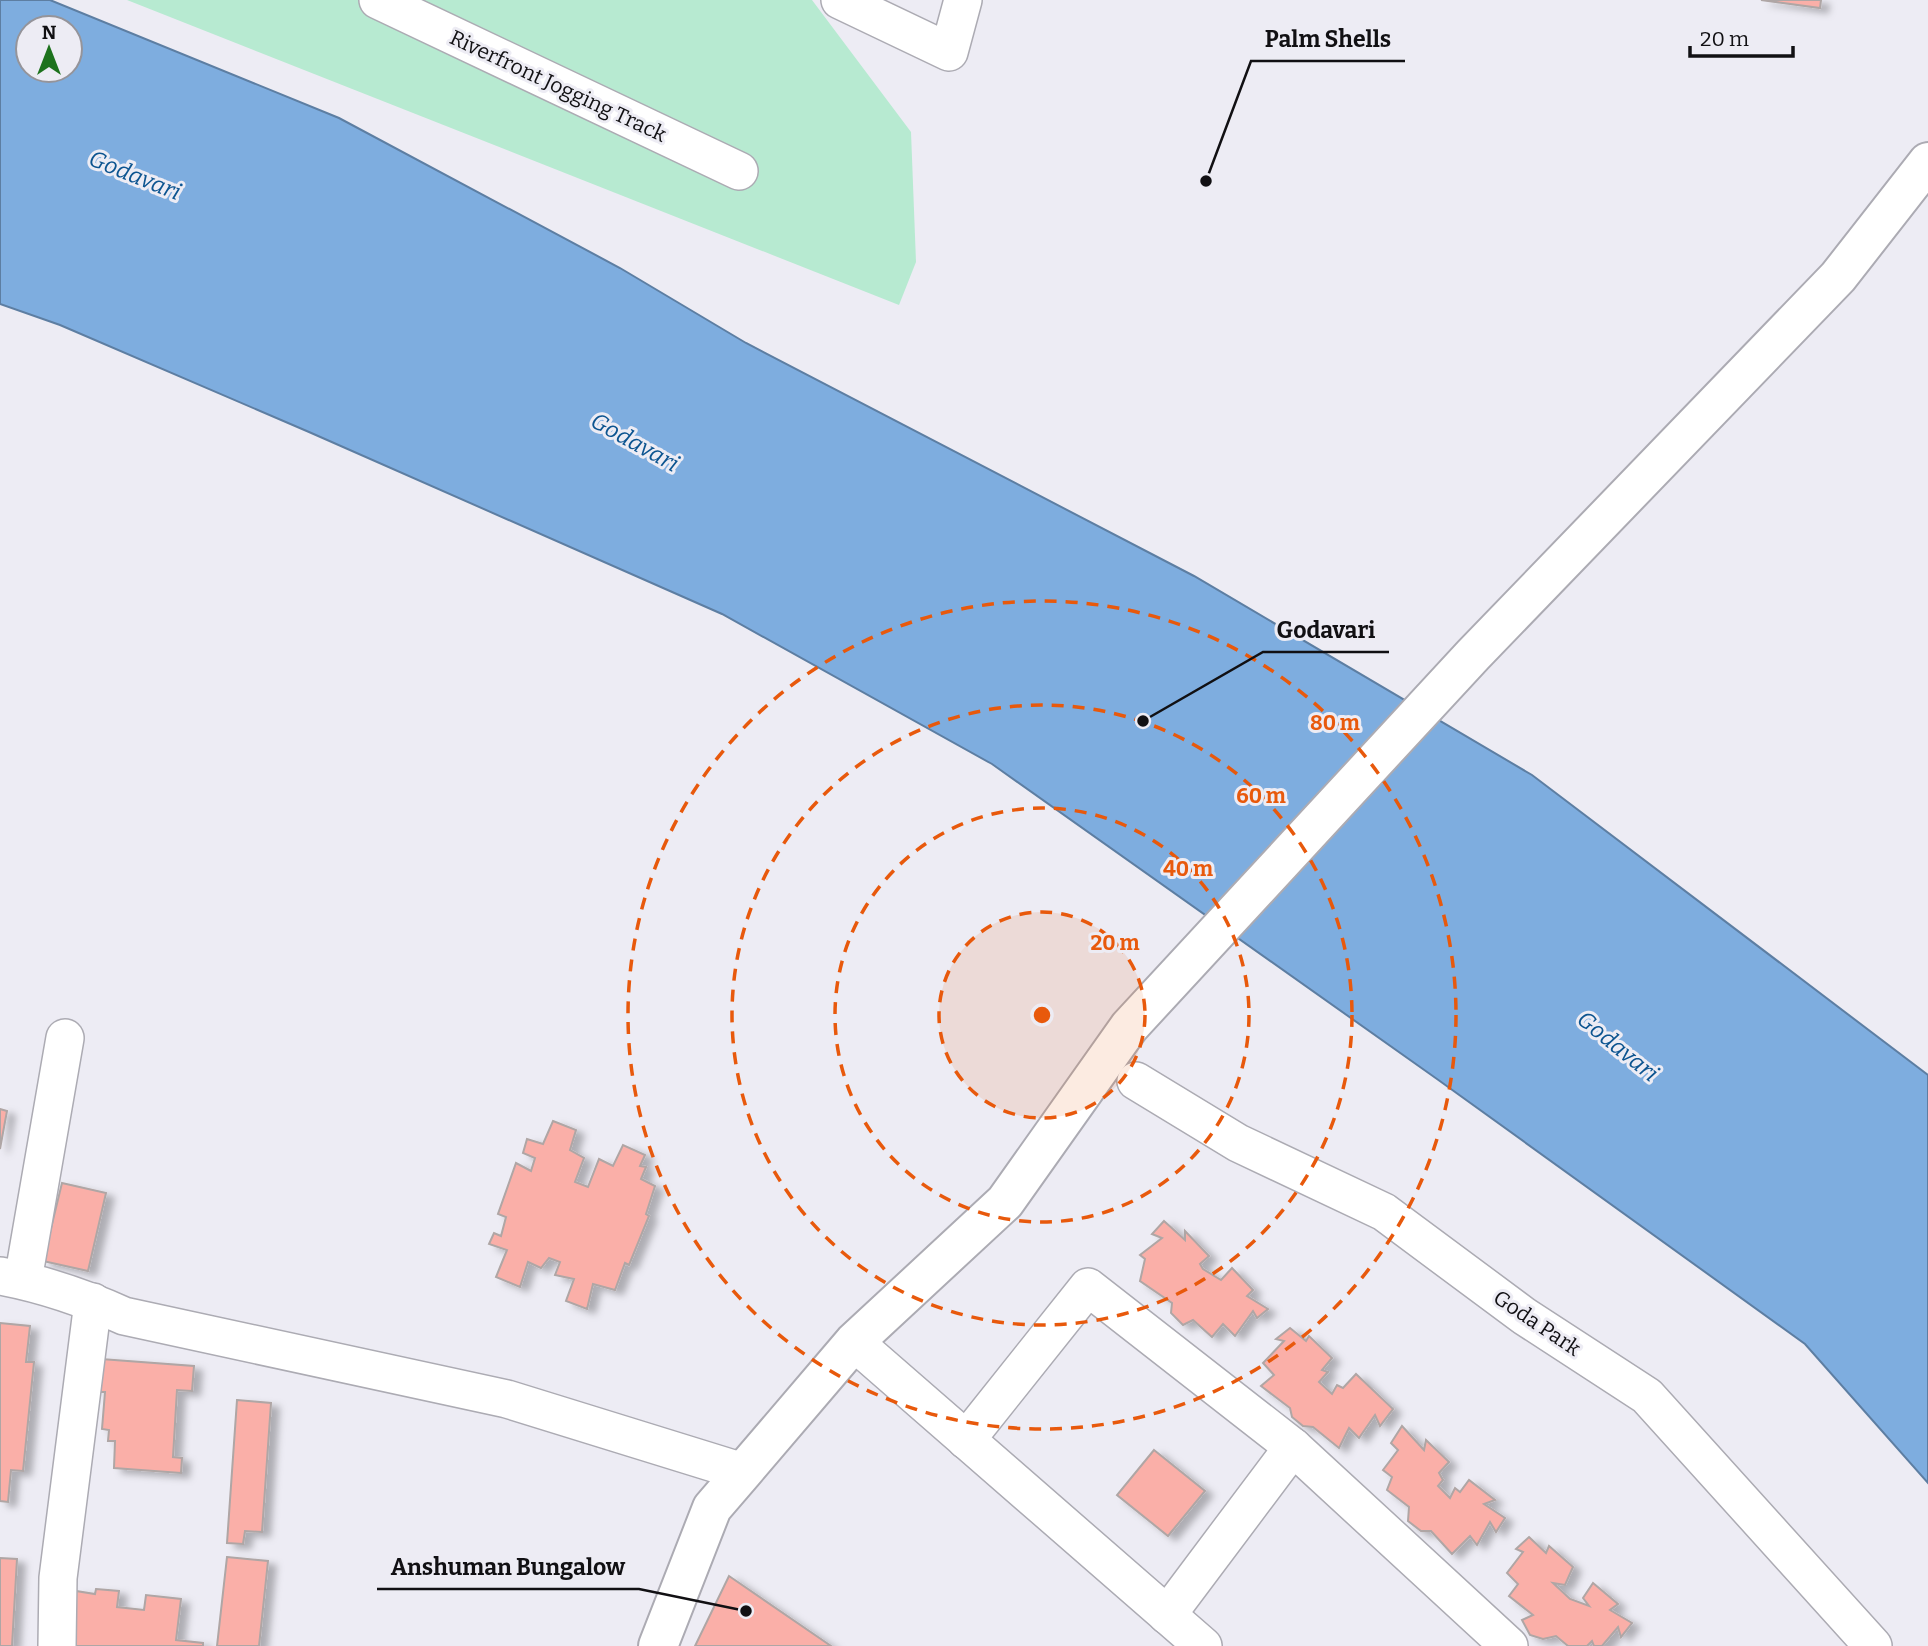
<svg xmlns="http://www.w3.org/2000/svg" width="1928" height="1646" font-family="Bitter,serif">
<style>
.green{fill:#b7ead1}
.water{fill:#7eaddf;stroke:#5d7ea2;stroke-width:2;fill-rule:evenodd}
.building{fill:#faafa8;stroke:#afa6a5;stroke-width:2;filter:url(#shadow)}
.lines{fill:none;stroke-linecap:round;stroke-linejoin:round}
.minor-casing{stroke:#acabb3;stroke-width:40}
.major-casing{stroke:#acabb3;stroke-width:42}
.minor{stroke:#fff;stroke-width:37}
.major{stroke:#fff;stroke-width:38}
.ring{fill:none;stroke:#e8590c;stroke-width:3.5;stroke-dasharray:12 9}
.labels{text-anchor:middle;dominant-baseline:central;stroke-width:6;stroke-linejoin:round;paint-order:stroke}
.street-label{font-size:21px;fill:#111013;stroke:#edecf4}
.water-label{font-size:23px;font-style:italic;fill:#0c5490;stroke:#edecf4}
.centre{fill:#e8590c;stroke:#edecf4;stroke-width:3.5}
.ring-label{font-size:21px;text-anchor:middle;font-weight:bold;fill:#e8590c;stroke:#edecf4;stroke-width:6;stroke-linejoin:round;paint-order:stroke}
.leader{fill:none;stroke:#111013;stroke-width:2.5}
.callout-dot{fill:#111013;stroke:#edecf4;stroke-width:2.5}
.callout-label{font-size:23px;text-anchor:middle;font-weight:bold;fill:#111013;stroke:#edecf4;stroke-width:6;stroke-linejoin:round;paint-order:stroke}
</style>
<defs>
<filter id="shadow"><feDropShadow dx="8" dy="4.5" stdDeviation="3.5" flood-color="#0004"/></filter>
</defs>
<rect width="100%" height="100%" fill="#edecf4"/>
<path class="green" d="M127,0H812L911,132L916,262L899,305Z"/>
<path class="water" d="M0,0H50L339,118L620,268L746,343L1194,576L1532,775L1928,1075V1483L1805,1344L1437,1079L992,764L722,614L309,432L60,325L0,304ZM28,28H70V70H28Z"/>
<g class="building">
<path d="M1761,0H1821L1820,8Z"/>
<path d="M0,1109L7,1111L0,1149Z"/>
<path d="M553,1121L576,1130L570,1150L584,1158L575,1182L588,1187L599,1159L613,1166L623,1145L645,1155L640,1166L646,1167L641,1179L655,1186L646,1214L649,1216L629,1265L625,1263L615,1290L593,1284L587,1309L566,1301L574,1279L555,1275L560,1262L549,1258L541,1268L528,1262L520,1287L496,1277L507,1250L489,1244L494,1233L501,1236L506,1217L498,1214L516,1163L531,1171L535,1158L523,1153L527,1139L543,1144Z"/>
<path d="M62,1183L106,1193L88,1271L43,1261Z"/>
<path d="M1164,1221L1185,1240V1231L1209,1256L1200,1264L1203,1269L1221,1280L1232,1268L1253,1290L1247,1296L1268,1309L1257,1318L1253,1311L1235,1336L1223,1324L1212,1337L1193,1320L1183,1325L1171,1313L1172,1303L1140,1281L1145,1259L1140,1255L1162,1238L1152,1234Z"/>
<path d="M0,1323L30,1326L26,1362H34L23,1471L11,1470L8,1502L0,1501Z"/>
<path d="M1290,1328L1306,1341L1309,1336L1332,1358L1322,1370L1328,1372L1319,1382L1332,1394L1337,1385L1343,1388L1356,1374L1393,1409L1380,1426L1375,1415L1359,1438L1349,1428L1339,1448L1313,1427L1303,1426L1292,1417L1290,1408L1261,1386L1274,1375L1263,1363L1284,1341L1276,1339Z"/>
<path d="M101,1359L194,1366L192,1391L177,1390L173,1457L182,1458L181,1473L114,1468L115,1441H108L109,1430L102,1429L105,1392H99Z"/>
<path d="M237,1400L271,1403L262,1532L245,1531L243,1544L227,1543Z"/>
<path d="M1402,1426L1424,1450L1426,1440L1449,1462L1439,1473L1443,1480L1438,1486L1450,1498L1455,1488L1460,1492L1469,1480L1495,1500L1484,1504L1505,1518L1496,1532L1490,1522L1477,1545L1470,1536L1452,1554L1431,1531H1421L1408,1521L1409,1507L1387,1490L1392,1477L1383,1470L1398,1450L1391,1443Z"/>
<path d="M1154,1450L1205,1491L1168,1536L1117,1495Z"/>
<path d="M1529,1537L1546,1553L1549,1546L1573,1567L1565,1585L1553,1583L1570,1599L1589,1606L1583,1598L1593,1583L1618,1604L1610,1610L1632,1623L1621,1637L1618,1627L1602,1646H1594L1592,1641L1587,1646H1568L1556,1636L1543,1639L1530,1635L1522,1620L1533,1615L1509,1596L1518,1584L1507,1573L1523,1552L1516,1549Z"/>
<path d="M227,1557L268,1561L259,1646H217Z"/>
<path d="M0,1558L17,1559L12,1646H0Z"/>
<path d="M729,1576L831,1646H695Z"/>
<path d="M96,1589L119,1591L117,1607L144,1610L146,1595L181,1599L176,1640L203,1643V1646H69L76,1591L95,1594Z"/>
</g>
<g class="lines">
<defs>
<g id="minor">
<path d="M378,0L739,171"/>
<path d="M840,0L949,52L963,0"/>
<path d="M1136,1081L1238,1143L1384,1212L1524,1316L1647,1396L1873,1646"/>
<path d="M0,1276C43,1284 84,1298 124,1316L507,1399L743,1472"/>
<path d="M23,1280L65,1038"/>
<path d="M854,1342L1203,1646"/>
<path d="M966,1440L1088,1287L1293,1447"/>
<path d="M1167,1615L1293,1447L1509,1646"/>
<path d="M57,1646L58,1578L93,1302"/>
</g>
<path id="major" d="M658,1646L712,1508L743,1472L854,1342L1005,1202L1129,1027L1473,655L1838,277L1928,162"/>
</defs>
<use href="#minor" class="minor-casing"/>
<use href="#major" class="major-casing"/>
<use href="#minor" class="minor"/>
<use href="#major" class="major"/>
</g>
<circle cx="1042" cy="1015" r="103" fill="#e8590c" fill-opacity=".12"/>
<g class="ring">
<circle cx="1042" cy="1015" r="103"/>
<circle cx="1042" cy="1015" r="207"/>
<circle cx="1042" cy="1015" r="310"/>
<circle cx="1042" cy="1015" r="414"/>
</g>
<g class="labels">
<g class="street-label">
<text transform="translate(558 86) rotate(25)">Riverfront Jogging Track</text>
<text transform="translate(1537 1323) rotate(34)">Goda Park</text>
</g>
<g class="water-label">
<text transform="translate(135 175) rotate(22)">Godavari</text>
<text transform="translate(635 442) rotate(29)">Godavari</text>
<text transform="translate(1618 1046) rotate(39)">Godavari</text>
</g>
</g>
<circle cx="1042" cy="1015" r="10" class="centre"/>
<g class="ring-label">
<text x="1335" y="730">80 m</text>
<text x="1261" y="803">60 m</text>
<text x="1188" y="876">40 m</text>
<text x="1115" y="950">20 m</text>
</g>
<path class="leader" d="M1206 181L1251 61H1405M1143 721L1263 652H1389M746 1611L639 1589H377"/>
<g class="callout-dot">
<circle cx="1206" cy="181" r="7"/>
<circle cx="1143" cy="721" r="7"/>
<circle cx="746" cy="1611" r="7"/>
</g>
<g class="callout-label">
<text x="1328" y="47">Palm Shells</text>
<text x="1326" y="638">Godavari</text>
<text x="508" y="1575">Anshuman Bungalow</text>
</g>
<g transform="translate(49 49)"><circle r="33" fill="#edecf4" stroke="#95949a" stroke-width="2"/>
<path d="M0-5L12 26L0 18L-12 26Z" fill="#1d721d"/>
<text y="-10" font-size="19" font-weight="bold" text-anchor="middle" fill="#111013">N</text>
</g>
<path d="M1690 46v10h103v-10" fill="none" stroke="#111013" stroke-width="3.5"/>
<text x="1700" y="46" font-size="21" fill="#111013" stroke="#edecf4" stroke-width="5" paint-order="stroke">20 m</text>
</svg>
